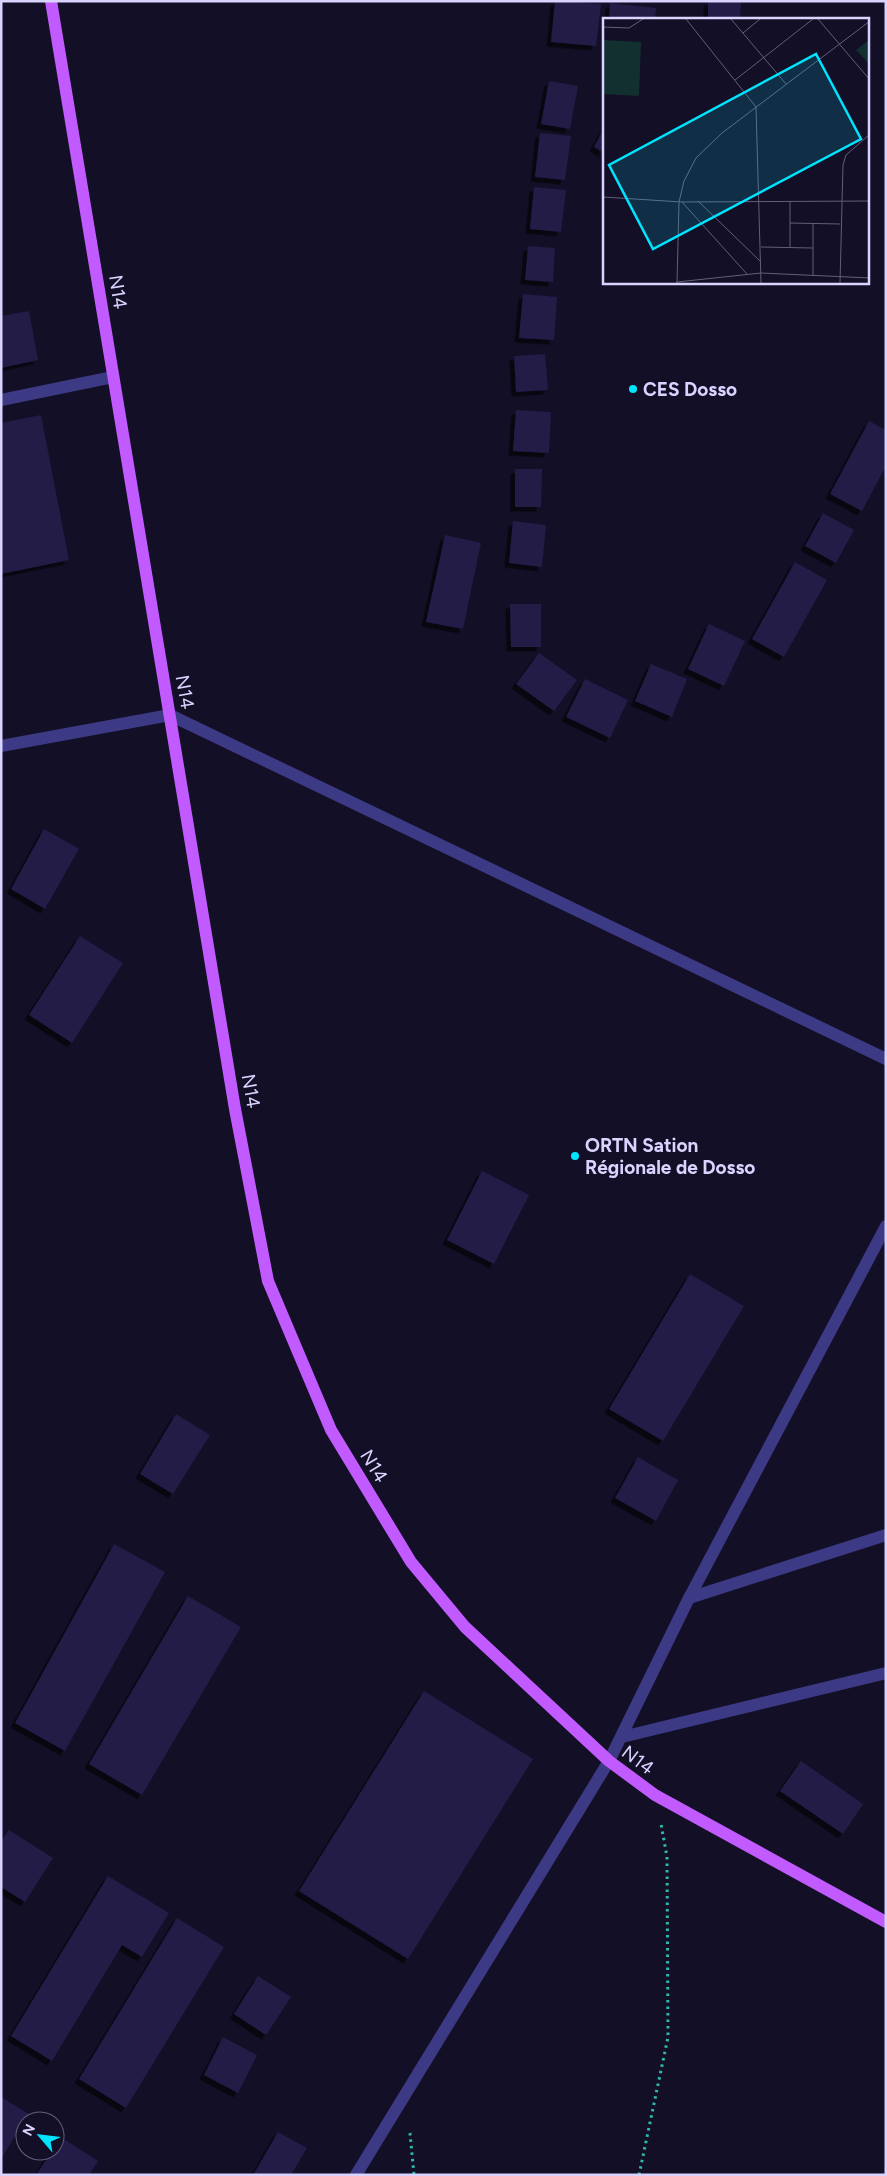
<svg xmlns="http://www.w3.org/2000/svg" width="887" height="2176" font-family="Figtree,sans-serif">
<style>
.building{fill:#241b47;filter:url(#shadow)}
.lines{fill:none;stroke-linecap:round;stroke-linejoin:round}
.path{stroke:#2fb8b0;stroke-width:3;stroke-dasharray:2.5 4;stroke-linecap:butt}
.minor{stroke:#3d3a85;stroke-width:12}
.tertiary{stroke:#3d3a85;stroke-width:12}
.primary{stroke:#c25bff;stroke-width:12}
.poi-dot{fill:#00e5ff;stroke:#130f26;stroke-width:2}
.labels{text-anchor:middle;dominant-baseline:central;stroke-width:4.5;stroke-linejoin:round;paint-order:stroke}
.street-label{font-size:19px;fill:#d9d4ff;stroke:#130f26}
.poi-label{font-size:19px;font-weight:bold;fill:#d9d4ff;stroke:#130f26;text-anchor:start}
.inset-road{fill:none;stroke:#625e7d;stroke-width:1}
.view{fill:#00e5ff;fill-opacity:0.15;stroke:#00e5ff;stroke-width:2.5}
.inset-edge{fill:none;stroke:#d9d4ff;stroke-width:2.5}
</style>
<defs>
<filter id="shadow"><feDropShadow dx="-4.5" dy="4.5" stdDeviation="0" flood-color="#0009"/></filter>
</defs>
<rect width="100%" height="100%" fill="#130f26"/>
<g class="building">
<path d="M555,1L601,4L596,46L551,42Z"/>
<path d="M708,1H741L740,19H708Z"/>
<path d="M610,3L656,8L655,19H609Z"/>
<path d="M549,81L578,86L570,129L541,124Z"/>
<path d="M604,128V153L594,147Z"/>
<path d="M540,133L571,136L565,180L535,177Z"/>
<path d="M534,187L566,190L561,232L530,229Z"/>
<path d="M528,246L555,248L553,282L525,280Z"/>
<path d="M523,294L557,297L554,340L519,338Z"/>
<path d="M29,311L38,360L1,368V316Z"/>
<path d="M545,354L548,390L516,392L514,356Z"/>
<path d="M516,410L551,412L549,453L513,451Z"/>
<path d="M41,415L69,560L1,574V423Z"/>
<path d="M869,421L886,430V466L862,511L830,494Z"/>
<path d="M515,469H542L541,507H515Z"/>
<path d="M823,513L854,530L836,563L805,546Z"/>
<path d="M513,521L546,525L542,567L509,563Z"/>
<path d="M445,535L481,543L463,629L426,622Z"/>
<path d="M795,562L827,580L784,657L752,639Z"/>
<path d="M510,604H541V647H511Z"/>
<path d="M709,624L745,641L724,686L688,669Z"/>
<path d="M539,653L577,680L554,711L516,684Z"/>
<path d="M651,664L687,679L672,717L635,701Z"/>
<path d="M585,679L628,700L610,738L566,717Z"/>
<path d="M44,829L79,849L45,909L11,889Z"/>
<path d="M80,936L123,963L72,1043L29,1015Z"/>
<path d="M482,1171L529,1195L494,1264L447,1240Z"/>
<path d="M690,1274L744,1306L663,1441L609,1409Z"/>
<path d="M176,1414L210,1435L173,1494L140,1474Z"/>
<path d="M638,1457L678,1480L656,1521L615,1498Z"/>
<path d="M114,1544L165,1572L65,1751L15,1723Z"/>
<path d="M188,1596L241,1627L142,1795L89,1764Z"/>
<path d="M424,1691L533,1759L408,1959L299,1891Z"/>
<path d="M801,1761L863,1804L843,1834L780,1791Z"/>
<path d="M9,1830L53,1858L25,1902L1,1887V1841Z"/>
<path d="M108,1876L169,1913L142,1957L122,1945L52,2061L11,2036Z"/>
<path d="M177,1918L224,1947L126,2108L79,2079Z"/>
<path d="M258,1976L291,1997L266,2035L234,2014Z"/>
<path d="M223,2037L257,2055L238,2093L204,2075Z"/>
<path d="M1,2097L29,2114L1,2159Z"/>
<path d="M278,2132L307,2148L291,2175H253Z"/>
<path d="M61,2137L98,2161L89,2175H36L52,2151H55V2146Z"/>
</g>
<g class="lines">
<g class="path">
<path d="M410,2133L414,2175"/>
<path d="M639,2175L668,2037L667,1857L661,1824"/>
</g>
<g class="minor">
<path d="M1,400L113,377"/>
<path d="M170,715L886,1059"/>
<path d="M689,1598L886,1535"/>
<path d="M622,1737L886,1673"/>
<path d="M356,2175L609,1761L689,1598L886,1226"/>
</g>
<path class="tertiary" d="M1,746L170,715"/>
<path class="primary" d="M51,1L235,1109L268,1281L331,1430L411,1562L465,1627L609,1761L655,1795L886,1922"/>
</g>
<g class="poi-dot">
<circle cx="633" cy="389" r="5"/>
<circle cx="575" cy="1156" r="5"/>
</g>
<g class="labels">
<g class="street-label">
<text transform="translate(118 292) rotate(81)">N14</text>
<text transform="translate(185 692) rotate(80)">N14</text>
<text transform="translate(251 1091) rotate(80)">N14</text>
<text transform="translate(374 1466) rotate(59)">N14</text>
<text transform="translate(638 1760) rotate(37)">N14</text>
</g>
<g class="poi-label">
<text x="643" y="389">CES Dosso</text>
<text x="585" y="1145">ORTN Sation<tspan x="585" dy="22">Régionale de Dosso</tspan></text>
</g>
</g>
<g transform="translate(603 18)">
<rect width="266" height="266" fill="#130f26"/>
<path d="M0,22L38,24L36,78L0,76ZM266,22V46L253,32Z" fill="#12302f"/>
<path class="inset-road" d="M83,1L153,89L158,265M128,1L183,66M215,1L267,62M0,9L26,10L40,1M140,15L157,1M132,62L210,1M0,179L79,184L267,183M95,183L158,244M187,183V230M79,184L144,256M187,205L237,206M210,206V258M158,229L210,230M74,264L158,255L267,260M74,265L76,184L81,163L93,140L119,115L267,3M237,265L240,147L243,137L267,116"/>
<path class="view" d="M213,36L258,121L50,231L6,147Z"/>
<rect width="266" height="266" class="inset-edge"/>
</g>
<rect width="887" height="2176" fill="none" stroke="#d9d4ff" stroke-width="5"/>
<g transform="translate(40 2136) rotate(298)"><circle r="24" fill="#130f26" stroke="#625e7d"/>
<path d="M0-4L9 19L0 12L-9 19Z" fill="#00e5ff"/>
<text y="-8" font-size="14" font-weight="bold" text-anchor="middle" fill="#d9d4ff">N</text>
</g>
</svg>
